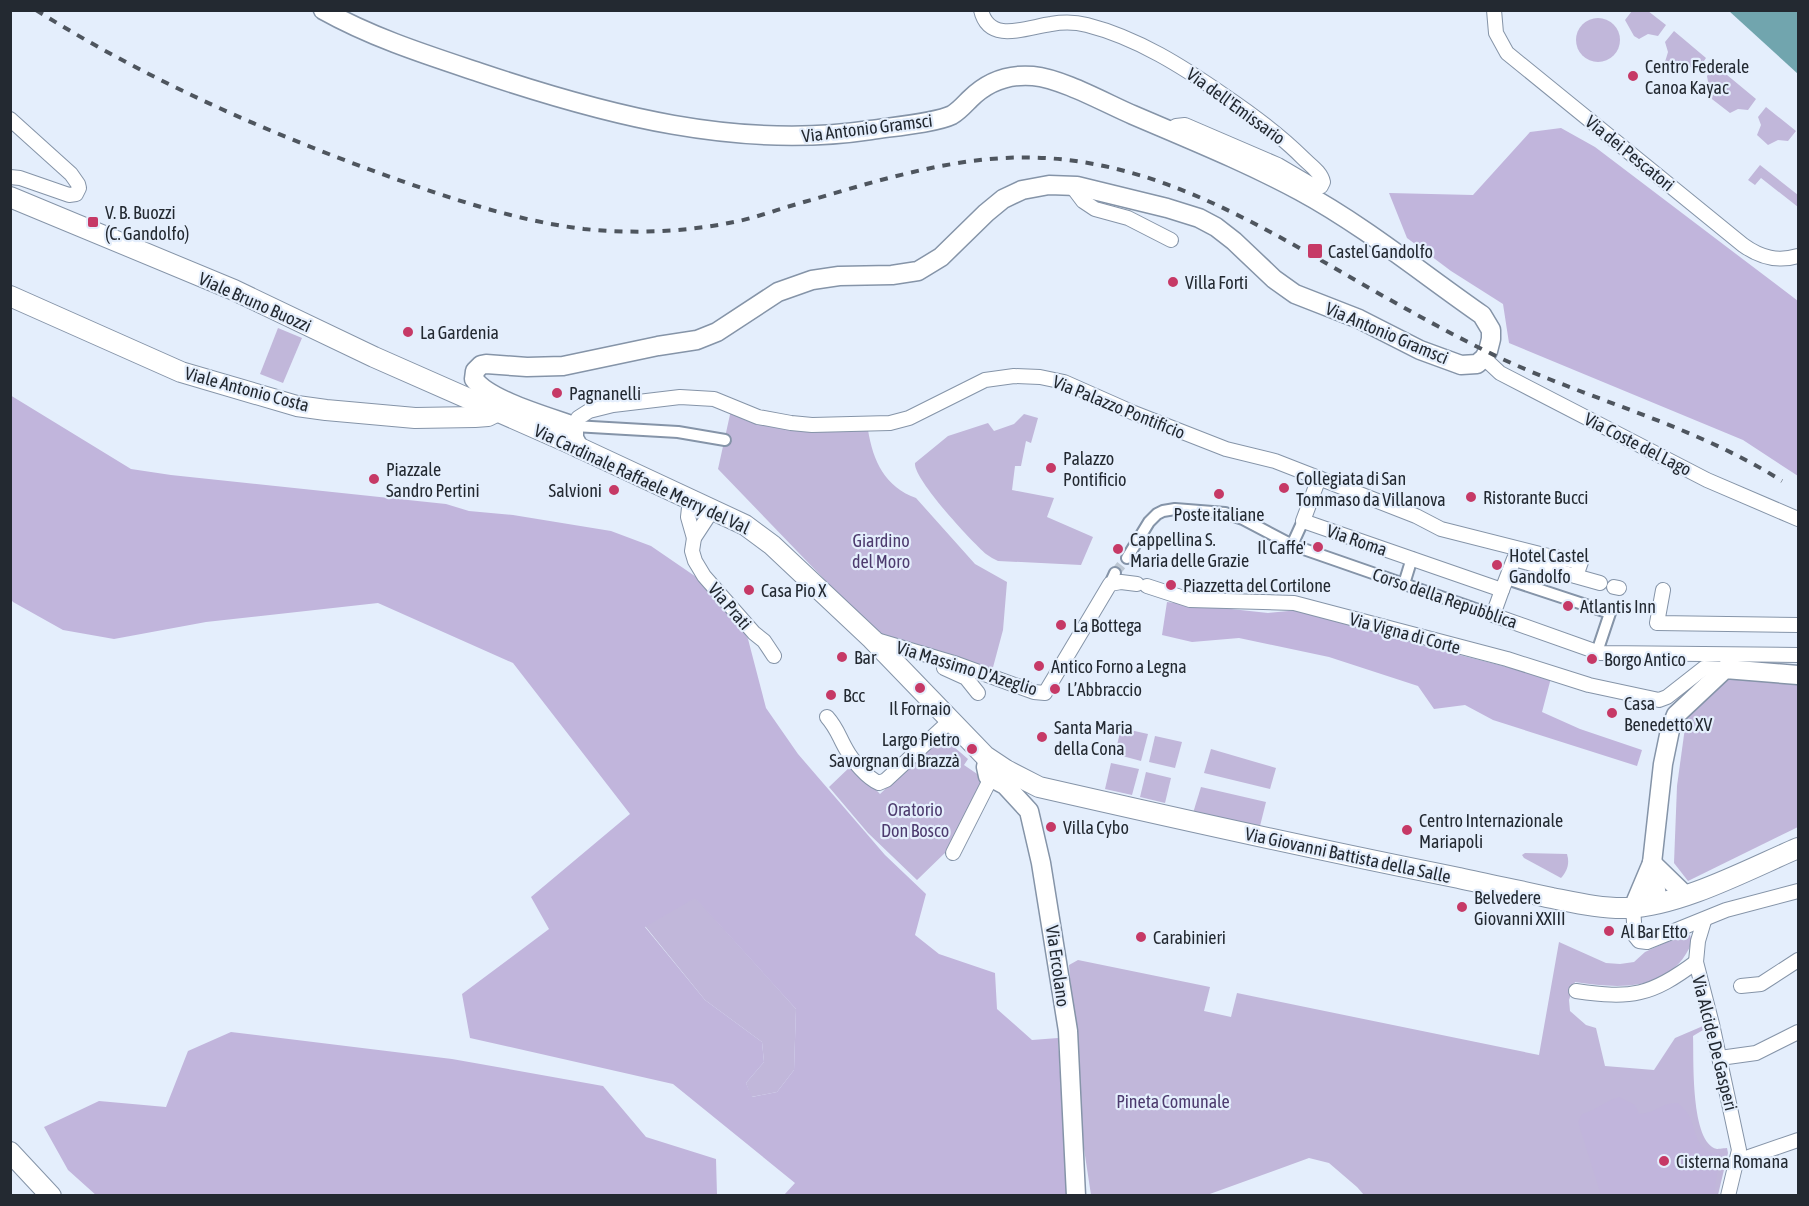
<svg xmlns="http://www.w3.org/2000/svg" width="1809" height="1206" font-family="'Asap Condensed',sans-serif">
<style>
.green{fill:#c1b7da}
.forest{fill:#c1b5dc;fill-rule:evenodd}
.water{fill:#71a5ae}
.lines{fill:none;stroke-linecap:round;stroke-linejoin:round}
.pedestrian-tunnel{stroke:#bdc7d3;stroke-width:10;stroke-dasharray:10 5;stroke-linecap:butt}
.pedestrian-casing{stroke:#8594a8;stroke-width:14}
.minor-casing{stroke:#8594a8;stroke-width:16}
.tertiary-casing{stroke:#8594a8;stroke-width:21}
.secondary-casing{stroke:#8594a8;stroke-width:22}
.pedestrian{stroke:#fff;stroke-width:10}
.minor{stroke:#fff;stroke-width:14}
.tertiary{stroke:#fff;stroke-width:18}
.secondary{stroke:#fff;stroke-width:20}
.rail{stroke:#4e555e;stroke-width:4;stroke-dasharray:8 8;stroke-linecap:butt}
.poi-dot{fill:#c63966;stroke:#e4eefc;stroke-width:2}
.labels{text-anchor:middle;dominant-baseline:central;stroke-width:4.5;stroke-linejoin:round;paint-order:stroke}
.poi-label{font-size:18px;fill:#232931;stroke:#e4eefc;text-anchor:start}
.street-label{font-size:18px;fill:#232931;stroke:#e4eefc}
.park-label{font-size:18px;fill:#4d3b6e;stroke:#e4eefc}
</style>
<rect width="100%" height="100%" fill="#e4eefc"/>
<g class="green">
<path d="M1632,11H1648L1666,25L1658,36L1648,34L1639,39L1634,36L1625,20Z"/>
<circle cx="1598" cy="40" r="22"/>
<path d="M1674,31L1706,58L1699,68L1687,67L1680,72L1665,62L1668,52L1665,42Z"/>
<path d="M1715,65L1756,99L1748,110L1738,109L1730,113L1708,96L1709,87L1707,76Z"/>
<path d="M1766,107L1796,131L1788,141L1778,140L1768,145L1757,135L1761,125L1758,117Z"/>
<path d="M1760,165L1798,195V207L1761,178L1755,185L1748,180Z"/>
<path d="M278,328L302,338L283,383L260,374Z"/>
<path d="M731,410L745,416V420L760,424L868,430C873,461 885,487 916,498L975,564L1007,582L1003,630L992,671C955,656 915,649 877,634L718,469Z"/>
<path d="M1024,414L1038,418L1031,443L1026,441L1021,466H1015L1012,490L1054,498L1047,517L1093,537L1081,565L998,561C994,559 990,557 986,554C972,542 913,479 915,463L948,436L988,423L994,431L1014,424Z"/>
<path d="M1729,674L1798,680V827L1688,881L1674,863L1677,786L1687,713Z"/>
<path d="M1121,728L1148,734L1141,761L1115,754Z"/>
<path d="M1155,736L1182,742L1175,768L1149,762Z"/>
<path d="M946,740L968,759L964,765L986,780L971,802L949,849L917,880L868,833L829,787L852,765L880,794L936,741Z"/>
<path d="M1211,749L1276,768L1270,789L1204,773Z"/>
<path d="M1111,763L1139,769L1132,795L1105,789Z"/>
<path d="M1146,772L1171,778L1165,803L1140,797Z"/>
<path d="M1201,787L1266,802L1260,826L1193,813Z"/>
<path d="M1525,853L1567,854C1570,864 1567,871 1561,878L1524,858L1522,855Z"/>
<path d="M695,897L796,1009L794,1070L777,1092L751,1097L746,1083L764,1062L762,1042L705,1000L645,926Z"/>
<path d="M1684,934L1690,935L1692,942C1672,992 1620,989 1575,982L1569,1000L1570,1011L1586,1025L1596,1028L1605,1066L1654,1070L1675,1038L1703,1026V1030L1693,1036C1694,1058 1690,1143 1717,1149C1718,1149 1726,1148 1727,1148L1728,1153L1718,1195H1364L1357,1187L1329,1163L1309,1158L1207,1195H1091L1081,1129L1069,965L1078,960L1210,987L1204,1011L1231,1017L1237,993L1539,1055L1559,942L1606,963L1620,964L1634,962L1645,952Z"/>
</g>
<g class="forest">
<path d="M1561,128L1595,147L1798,301V476L1743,440L1509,343L1503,304L1451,271L1407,238L1389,193L1473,195L1530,132Z"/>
<path d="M10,395L131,469L171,475L446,504L469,511L513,515L611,531L651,546L705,583L728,604L748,639L766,708L798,754L885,855L926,894L915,935L939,954L995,973L997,1009L1032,1040L1058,1038L1067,1195H784L795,1183L673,1084L470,1038L462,994L549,929L531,897L630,814L513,663L378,603L206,622L114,639L63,630L13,602L10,598ZM695,898L796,1009L794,1070L777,1092L752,1097L746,1083L764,1062L762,1042L705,1000L645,927Z"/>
<path d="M1167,602L1268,613L1299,610L1376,631L1420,645L1551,678L1542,712L1580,729L1642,750L1637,766L1493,720L1465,705L1434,709L1418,686L1329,657L1239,638L1192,642L1162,635Z"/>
<path d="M231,1032L452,1059L603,1086L646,1137L716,1159L717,1195L97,1196L68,1170L44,1127L99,1101L166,1107L188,1051Z"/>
<path d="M1619,1097L1635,1105L1639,1114C1657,1113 1660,1103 1678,1103C1681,1106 1686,1110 1688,1114C1697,1128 1694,1155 1720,1153L1714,1195H1601L1578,1122L1582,1114C1597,1110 1603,1102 1619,1097Z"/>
</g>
<path class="water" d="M1729,11H1798V74Z"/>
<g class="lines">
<path class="pedestrian-tunnel" d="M1115,573L1127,558"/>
<defs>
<g id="pedestrian">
<path d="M574,426L678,432L725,440"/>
<path d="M1292,545L1303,521"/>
<path d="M1127,558L1149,522L1157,514L1163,511L1175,509L1225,513L1243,519L1292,545L1493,615"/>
<path d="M1507,579L1610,613L1597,652"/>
<path d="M1110,584L1115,573"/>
<path d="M1404,584L1412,558"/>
</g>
<g id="minor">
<path d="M981,10C989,45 1028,27 1051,24C1063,22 1075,22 1087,25C1138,38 1183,67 1225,96C1253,115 1279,134 1303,158C1310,165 1321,172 1323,182L1321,186L1312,185L1278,165L1185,125L1176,126L1169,131"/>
<path d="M1494,10L1496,33L1507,53L1743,245C1761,258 1778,262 1798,256"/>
<path d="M10,119L71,174L78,184L79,188L76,194L69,195L20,178L10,177"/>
<path d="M1071,185L1083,201L1095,209L1128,218L1171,240"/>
<path d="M1484,358L1500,373L1707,480L1798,519"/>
<path d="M574,426L578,418L589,411L613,405L680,397L714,399L758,417L791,423L812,425L890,423L909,418L985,380L1014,376L1040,377L1064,382L1134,413L1226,449L1275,461L1416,516L1441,529L1544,555L1581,562L1576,576"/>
<path d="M1319,478L1303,521L1502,590L1493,615L1600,653L1798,655"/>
<path d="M690,499L688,517L694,538"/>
<path d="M713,509L694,538L692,551L695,561L704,576L754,633L764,641L774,656"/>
<path d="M1147,586L1190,600L1294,603L1507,659L1589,685L1659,700L1667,697L1704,668L1725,669"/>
<path d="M1614,587L1619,588"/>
<path d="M1502,590L1514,559L1600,583"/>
<path d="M1663,590L1657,623L1798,625"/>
<path d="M873,639L957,664L1034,692L1045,693L1110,584L1121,582L1137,584"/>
<path d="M944,668L966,678L978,693"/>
<path d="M827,717C837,728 839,737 846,749C852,760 867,778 879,783L886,780L951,720"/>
<path d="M953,853L991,778"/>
<path d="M1633,908L1635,936L1639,941L1647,942L1726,910L1798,891"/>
<path d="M1704,921L1698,941L1696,962L1712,1024L1739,1150L1728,1196"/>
<path d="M1741,986L1761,984L1798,960"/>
<path d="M1576,991C1631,999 1651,996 1696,962"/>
<path d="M1720,1058L1756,1053L1798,1032"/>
<path d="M1737,1161L1798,1140"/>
</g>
<g id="tertiary">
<path d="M323,10C373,38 427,55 481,73C606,115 738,150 871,130C890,127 936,123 952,115C959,111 965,104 970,99C988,81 1009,74 1033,76C1063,79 1105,103 1133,115C1189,139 1246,162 1300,191C1363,225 1423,274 1482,315L1491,330V339L1488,351L1484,358L1477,364L1461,365L1420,350L1359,319L1295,294L1274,279L1234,241L1216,227L1199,218L1167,208L1077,186L1049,185L1022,190L1003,199L986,213L941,257L918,271L892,275L839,276L812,280L778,292L717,332L697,340L658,346L563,366L527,367L486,364L481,365L475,371L474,379C488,400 549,417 574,426V438L580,449"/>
<path d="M988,758L986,767L988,776L1005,785L1029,811L1041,863L1068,1031L1076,1196"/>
<path d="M1652,863L1685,895"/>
<path d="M1658,903L1652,863L1663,764L1670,730L1676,715L1725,669L1798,675"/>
<path d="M1633,908L1652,863"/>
</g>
<g id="secondary">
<path d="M10,197L234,290L374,357L567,442L745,525L772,545L872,639L985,756L1006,770L1039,787C1179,819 1318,850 1459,878C1490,885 1521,891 1552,898C1577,903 1603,909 1628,908C1682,905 1749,869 1798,848"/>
<path d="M10,296L181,372L297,406L326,410L415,418L475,417L488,416L498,411"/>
<path d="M10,1152L51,1196"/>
</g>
</defs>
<use href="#pedestrian" class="pedestrian-casing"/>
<use href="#minor" class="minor-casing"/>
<use href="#tertiary" class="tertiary-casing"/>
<use href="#secondary" class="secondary-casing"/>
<use href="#pedestrian" class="pedestrian"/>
<use href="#minor" class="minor"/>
<use href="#tertiary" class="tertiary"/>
<use href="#secondary" class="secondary"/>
<path class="rail" d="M36,10C147,80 270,134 393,178C455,200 518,221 584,229C633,234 685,232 734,222C755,218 776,210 797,204C878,181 960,153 1045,158C1146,164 1231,209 1317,258C1376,292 1436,327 1498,357C1592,401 1694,425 1782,481"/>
</g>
<g class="poi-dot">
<circle cx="1633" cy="76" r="6"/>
<rect x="87" y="216" width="12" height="12" rx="3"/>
<rect x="1307" y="243" width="16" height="16" rx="3"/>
<circle cx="1173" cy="282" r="6"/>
<circle cx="408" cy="332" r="6"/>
<circle cx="557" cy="393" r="6"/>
<circle cx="1051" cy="468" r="6"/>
<circle cx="374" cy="479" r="6"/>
<circle cx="1284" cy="488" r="6"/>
<circle cx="614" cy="490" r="6"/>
<circle cx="1219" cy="494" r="6"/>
<circle cx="1471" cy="497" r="6"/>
<circle cx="1318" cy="547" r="6"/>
<circle cx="1118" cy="549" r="6"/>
<circle cx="1497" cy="565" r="6"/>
<circle cx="1171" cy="585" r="6"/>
<circle cx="749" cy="590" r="6"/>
<circle cx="1568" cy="606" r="6"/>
<circle cx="1061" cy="625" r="6"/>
<circle cx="842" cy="657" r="6"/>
<circle cx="1592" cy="659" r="6"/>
<circle cx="1039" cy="666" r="6"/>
<circle cx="920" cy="688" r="6"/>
<circle cx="1055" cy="689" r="6"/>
<circle cx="831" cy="695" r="6"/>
<circle cx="1612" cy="713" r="6"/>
<circle cx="1042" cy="737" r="6"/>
<circle cx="972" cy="749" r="6"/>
<circle cx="1051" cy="827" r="6"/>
<circle cx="1407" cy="830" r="6"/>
<circle cx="1462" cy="907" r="6"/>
<circle cx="1609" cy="931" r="6"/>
<circle cx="1141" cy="937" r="6"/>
<circle cx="1664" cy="1161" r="6"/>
</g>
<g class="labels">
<g class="poi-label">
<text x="1645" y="66">Centro Federale<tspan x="1645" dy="21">Canoa Kayac</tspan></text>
<text x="105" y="212">V. B. Buozzi<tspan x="105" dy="21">(C. Gandolfo)</tspan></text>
<text x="1328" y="251">Castel Gandolfo</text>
<text x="1185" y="282">Villa Forti</text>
<text x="420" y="332">La Gardenia</text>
<text x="569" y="393">Pagnanelli</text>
<text x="1063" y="458">Palazzo<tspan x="1063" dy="21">Pontificio</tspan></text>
<text x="386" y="469">Piazzale<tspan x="386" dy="21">Sandro Pertini</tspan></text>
<text x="1296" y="478">Collegiata di San<tspan x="1296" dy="21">Tommaso da Villanova</tspan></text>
<text x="602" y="490" text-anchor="end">Salvioni</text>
<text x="1483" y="497">Ristorante Bucci</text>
<text x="1219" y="514" text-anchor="middle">Poste italiane</text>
<text x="1130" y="539">Cappellina S.<tspan x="1130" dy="21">Maria delle Grazie</tspan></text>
<text x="1306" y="547" text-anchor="end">Il Caffe'</text>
<text x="1509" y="555">Hotel Castel<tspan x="1509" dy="21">Gandolfo</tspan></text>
<text x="1183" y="585">Piazzetta del Cortilone</text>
<text x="761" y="590">Casa Pio X</text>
<text x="1580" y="606">Atlantis Inn</text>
<text x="1073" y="625">La Bottega</text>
<text x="854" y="657">Bar</text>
<text x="1604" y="659">Borgo Antico</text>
<text x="1051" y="666">Antico Forno a Legna</text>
<text x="1067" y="689">L’Abbraccio</text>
<text x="843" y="695">Bcc</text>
<text x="1624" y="703">Casa<tspan x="1624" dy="21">Benedetto XV</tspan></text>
<text x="920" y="708" text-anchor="middle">Il Fornaio</text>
<text x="1054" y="727">Santa Maria<tspan x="1054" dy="21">della Cona</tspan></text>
<text x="960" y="739" text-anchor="end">Largo Pietro<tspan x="960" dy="21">Savorgnan di Brazzà</tspan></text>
<text x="1419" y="820">Centro Internazionale<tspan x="1419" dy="21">Mariapoli</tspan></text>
<text x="1063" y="827">Villa Cybo</text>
<text x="1474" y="897">Belvedere<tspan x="1474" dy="21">Giovanni XXIII</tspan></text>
<text x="1621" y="931">Al Bar Etto</text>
<text x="1153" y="937">Carabinieri</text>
<text x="1676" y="1161">Cisterna Romana</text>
</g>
<g class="street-label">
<text transform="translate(1236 106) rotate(36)">Via dell'Emissario</text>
<text transform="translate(867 128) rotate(-7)">Via Antonio Gramsci</text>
<text transform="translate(1630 153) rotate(39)">Via dei Pescatori</text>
<text transform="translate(255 302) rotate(24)">Viale Bruno Buozzi</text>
<text transform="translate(1387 333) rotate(23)">Via Antonio Gramsci</text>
<text transform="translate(247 389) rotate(15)">Viale Antonio Costa</text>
<text transform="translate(1119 407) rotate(22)">Via Palazzo Pontificio</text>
<text transform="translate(1638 444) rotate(27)">Via Coste del Lago</text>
<text transform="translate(642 479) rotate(25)">Via Cardinale Raffaele Merry del Val</text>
<text transform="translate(1357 540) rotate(19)">Via Roma</text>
<text transform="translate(1445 598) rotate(19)">Corso della Repubblica</text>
<text transform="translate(730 606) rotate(49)">Via Prati</text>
<text transform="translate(1405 633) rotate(15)">Via Vigna di Corte</text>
<text transform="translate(967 668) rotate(17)">Via Massimo D'Azeglio</text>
<text transform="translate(1348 855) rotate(12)">Via Giovanni Battista della Salle</text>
<text transform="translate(1058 966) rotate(82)">Via Ercolano</text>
<text transform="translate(1715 1043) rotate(76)">Via Alcide De Gasperi</text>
</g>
<g class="park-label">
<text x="881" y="540">Giardino<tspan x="881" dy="21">del Moro</tspan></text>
<text x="915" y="809">Oratorio<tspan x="915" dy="21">Don Bosco</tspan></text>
<text x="1173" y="1101">Pineta Comunale</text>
</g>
</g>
<rect width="1809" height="1206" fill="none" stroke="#232931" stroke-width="24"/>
</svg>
